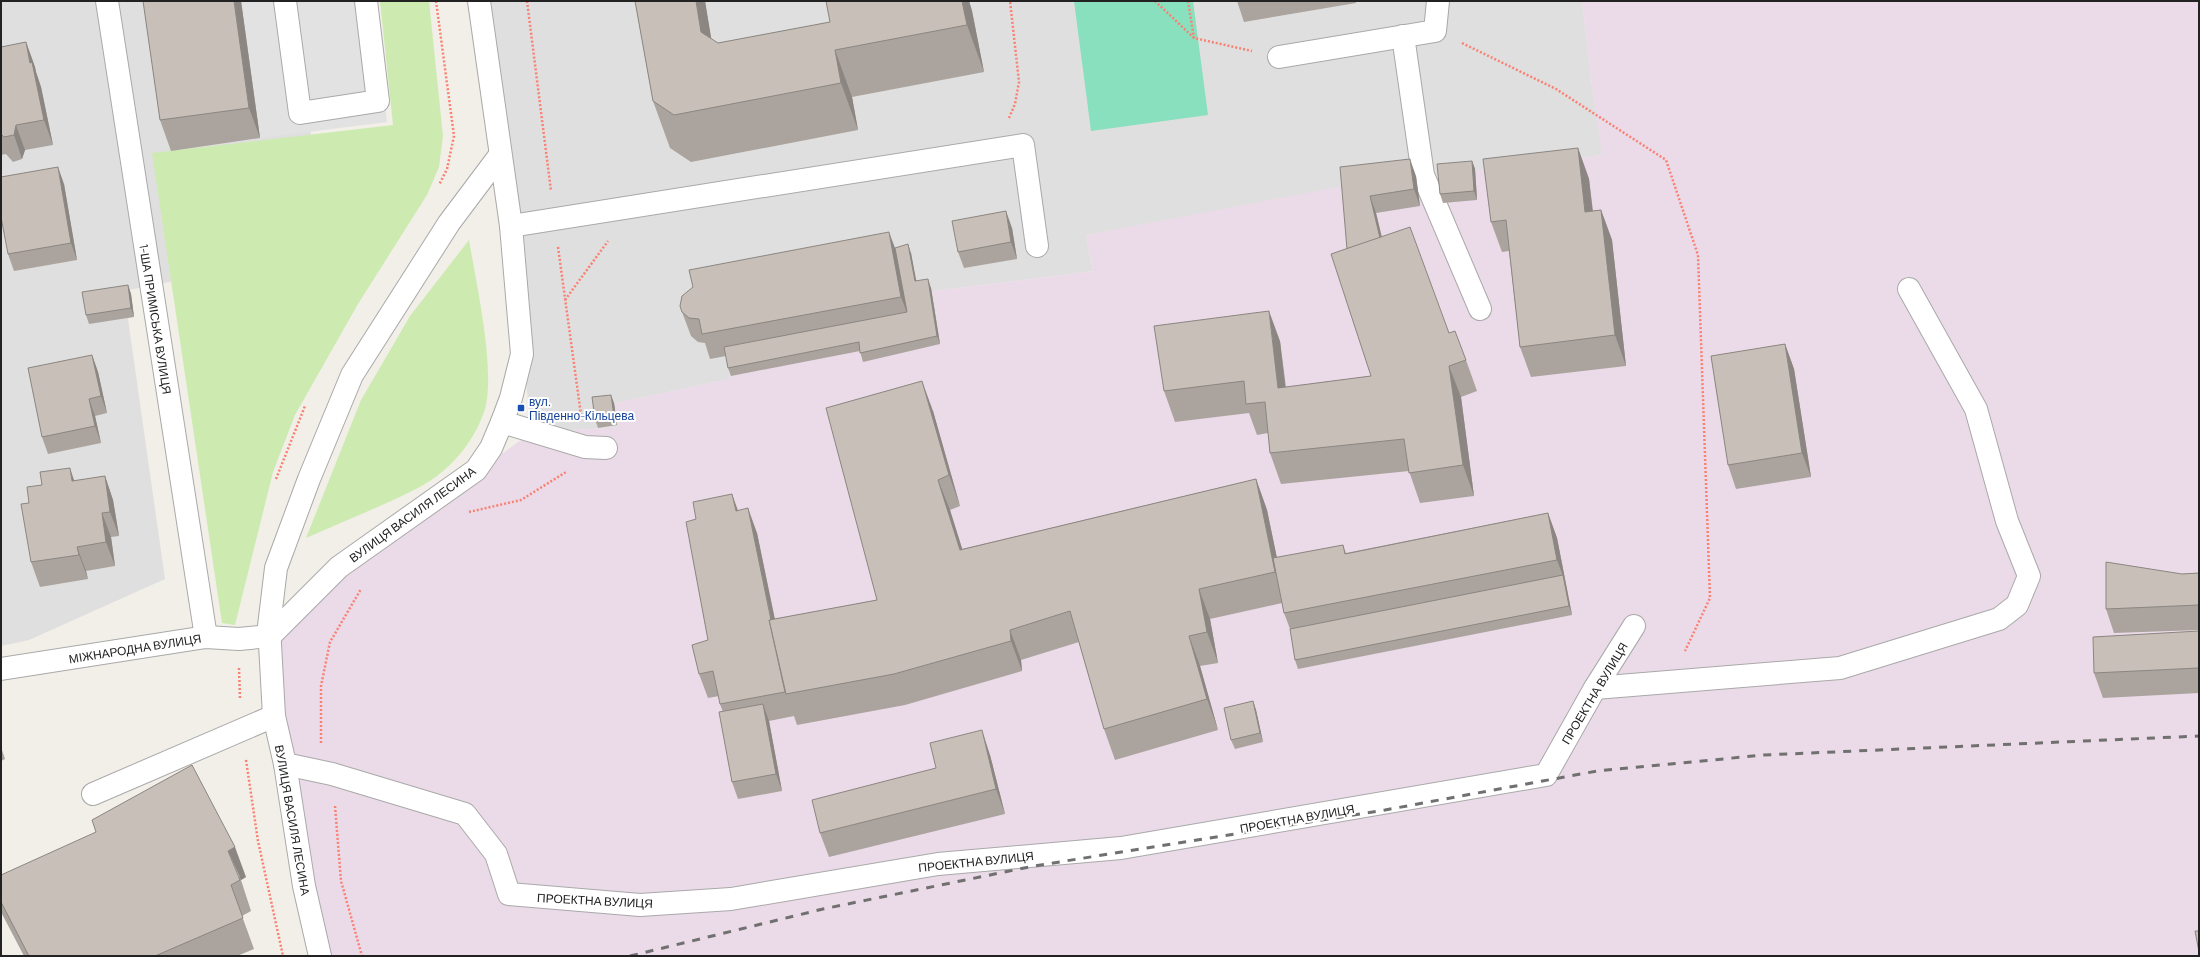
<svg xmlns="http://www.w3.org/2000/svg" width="2200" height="957" font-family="Barlow,sans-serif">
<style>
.residential{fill:#e0dfdf}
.industrial{fill:#ebdbe8}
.grass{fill:#cdebb0}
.pitch{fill:#88e0be}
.parking{fill:#e2e2e2}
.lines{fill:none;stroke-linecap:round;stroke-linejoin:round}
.minor-casing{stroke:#a9a9a9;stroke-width:24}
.path{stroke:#fa8072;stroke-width:2.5;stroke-dasharray:2 2;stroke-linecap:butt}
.minor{stroke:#fff;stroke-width:22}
.rail{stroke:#707070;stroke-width:3;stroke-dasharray:8 8;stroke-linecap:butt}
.wall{fill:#aba49e}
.shaded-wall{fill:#8b8681}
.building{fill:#c7bfb8;stroke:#8b8681}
.transit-dot{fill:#1a4fb4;stroke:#fff;stroke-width:1.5}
.labels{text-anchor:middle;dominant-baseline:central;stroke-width:4;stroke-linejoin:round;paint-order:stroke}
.street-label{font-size:12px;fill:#222;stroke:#fff}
.transit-label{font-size:12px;fill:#164399;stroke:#fff;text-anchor:start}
</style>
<rect width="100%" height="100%" fill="#f2efe9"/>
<g class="residential">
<path d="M1,1H296L324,251L124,291L165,579L29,640L1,646Z"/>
<path d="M481,1H1582L1592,86L1603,155L1439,175L1086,235L1093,271L933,291L937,316L727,356L730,379L616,403L620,427L531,433L511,225Z"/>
</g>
<path class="industrial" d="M1582,1H2199V956H329L307,887L272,637L341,568L531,433L619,427L615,403L730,379L726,356L937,316L933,291L1093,271L1086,235L1344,186L1602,155L1592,86Z"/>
<g class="grass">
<path d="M380,1H429L443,136L439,167L427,195L358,304L295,415L273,472L235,625L222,623L152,153L393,125Z"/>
<path d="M469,240C476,282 497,375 484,412C473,444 449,471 420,487C383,506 344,521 306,538L361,400L410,316Z"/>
</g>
<path class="pitch" d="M1074,1H1193L1208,115L1091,131Z"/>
<path class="parking" d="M241,1H373L387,122L260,138Z"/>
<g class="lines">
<defs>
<g id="minor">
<path d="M107,1L206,637"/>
<path d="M285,1L300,113L378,101L366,1"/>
<path d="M1403,36L1423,175L1480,309"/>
<path d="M1279,57L1435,31L1438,1"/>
<path d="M511,226L1023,145L1037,246"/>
<path d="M502,422L585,447L606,448"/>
<path d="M270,636L339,567L476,470L491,448L502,422L511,398L522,354L511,226L479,1"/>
<path d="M1,669L206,637L239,639L270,636"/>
<path d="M1595,688L1840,668L1999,619L2017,605L2029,576L2007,521L1976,409L1909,289"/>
<path d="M285,764L332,774L465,814L496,854L509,894L640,905L731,899L938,864L1121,848L1546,775L1595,688L1634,626"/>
<path d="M93,794L274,716"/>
<path d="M320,956L304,886L285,764L274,716L269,626L276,568L309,479L352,375L449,223L500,155"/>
</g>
</defs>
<use href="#minor" class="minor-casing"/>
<g class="path">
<path d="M436,1L454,136L447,169L439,185"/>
<path d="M527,1L551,191"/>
<path d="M1155,1L1194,38L1252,51"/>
<path d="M1188,1L1194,38"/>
<path d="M1462,43L1556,89L1666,160L1698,255L1710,598L1685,651"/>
<path d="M1009,118L1015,104L1019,82L1010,1"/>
<path d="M558,247L581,415"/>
<path d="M565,300L608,241"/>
<path d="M276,479L305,406"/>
<path d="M469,512L521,500L566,472"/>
<path d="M239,668L240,699"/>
<path d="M321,743V686L330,642L361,589"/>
<path d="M246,760L258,841L283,956"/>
<path d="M335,806L341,881L362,956"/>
</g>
<use href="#minor" class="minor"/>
<path class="rail" d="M630,956L823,909L1034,866L1385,810L1597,771L1764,755L2199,736"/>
</g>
<g class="wall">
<path d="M241,1L260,138L171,151L160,120Z"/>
<path d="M635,1H705L711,39L718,43L830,22L826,1H969L972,11L984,72L852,97L858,130L691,162L670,148L653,101Z"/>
<path d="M1237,1H1356V3L1244,22Z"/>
<path d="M26,42L35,67L36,72L41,87L53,145L25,150L22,159L13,162L6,154L1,155V43L2,47Z"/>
<path d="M1578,148L1589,179L1593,211L1601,210L1612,240L1626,366L1531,377L1520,347L1509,251L1502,252L1491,222Z"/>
<path d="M1472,161L1475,169L1477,200L1443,203L1440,194Z"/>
<path d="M1340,167L1416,176L1420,206L1376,213L1382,237L1449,333L1466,360L1477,391L1461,397L1474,496L1420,503L1409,471L1281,484L1270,453L1268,433L1257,435L1249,413L1175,422L1164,391L1280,341L1286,387L1371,376Z"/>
<path d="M64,184L77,260L14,271L8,254Z"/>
<path d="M1012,228L1017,259L964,268L958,252Z"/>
<path d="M895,248L911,253L916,281L931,288L940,344L863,362L860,351L731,376L728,368L726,356L710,359L705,343L698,342L691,336L682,312Z"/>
<path d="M128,285L131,294L134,317L89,324L86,315Z"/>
<path d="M1785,344L1794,369L1811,477L1736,489L1728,465Z"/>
<path d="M92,355L98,372L107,413L95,416L101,443L48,454L42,437Z"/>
<path d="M614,403L617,425L598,428L595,419Z"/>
<path d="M933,411L960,506L950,510L962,549L1256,479L1267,510L1277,558L1343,545L1346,553L1548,513L1557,538L1572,615L1298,669L1295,660L1290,629L1284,613L1282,603L1210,619L1218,663L1200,666L1218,730L1115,760L1104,729L1079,642L1021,660L1022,671L905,705L797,725L794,716L769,721L782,791L738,799L732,782L723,712L720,704L719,696L708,698L699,674L708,640L738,510L757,533L775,619L877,600Z"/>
<path d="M105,476L113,500L119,536L111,537L115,566L86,571L88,579L40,587L31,562L29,503L74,481Z"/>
<path d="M2199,573V630L2114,633L2106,609L2182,574Z"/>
<path d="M2199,631V693L2103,698L2094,673Z"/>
<path d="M1253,701L1256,710L1263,742L1235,749L1231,740Z"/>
<path d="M1,747L5,759L1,761Z"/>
<path d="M990,755L1005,814L829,857L820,833L936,768Z"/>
<path d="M1,875L246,877L241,880L251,911L242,916L254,949L237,956H24L1,912Z"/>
</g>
<g class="shaded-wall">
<path d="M234,1H241L260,138L249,108Z"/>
<path d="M696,1H705L718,79L701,32Z"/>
<path d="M962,1H969L972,11L984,72L967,25Z"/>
<path d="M26,42L35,67L36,72L41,87L53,145L44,120L30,63Z"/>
<path d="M835,50L852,97L858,130L841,83Z"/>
<path d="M16,125L25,150L22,159L14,135Z"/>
<path d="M1578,148L1589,179L1596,242L1585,212Z"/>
<path d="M1410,159L1416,176L1420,206L1414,189Z"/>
<path d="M1472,161L1475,169L1477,200L1474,191Z"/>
<path d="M58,167L64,184L77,260L71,243Z"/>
<path d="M1370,196L1376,213L1389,269L1383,252Z"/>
<path d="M1601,210L1612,240L1626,366L1615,335Z"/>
<path d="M1006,211L1012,228L1017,259L1011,242Z"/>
<path d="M889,232L898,256L910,321L901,297Z"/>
<path d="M908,244L911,253L918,290L915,281Z"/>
<path d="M928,279L931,288L940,344L937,336Z"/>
<path d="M128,285L131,294L134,317L131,308Z"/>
<path d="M1269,311L1280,341L1289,419L1278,388Z"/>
<path d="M1785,344L1794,369L1811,477L1802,453Z"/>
<path d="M92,355L98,372L107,413L101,396Z"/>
<path d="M1449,366L1461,397L1474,496L1463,465Z"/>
<path d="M922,381L933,411L960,506L949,475Z"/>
<path d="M611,395L614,403L617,425L614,416Z"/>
<path d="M89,399L95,416L101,443L95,426Z"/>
<path d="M70,468L78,492L72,481Z"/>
<path d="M105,476L113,500L119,536L110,512Z"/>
<path d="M1256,479L1267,510L1286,602L1275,572Z"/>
<path d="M938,480L950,510L972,580L960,550Z"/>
<path d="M732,494L741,519L736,511Z"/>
<path d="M748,508L757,533L790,694H787Z"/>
<path d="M102,513L111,537L115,566L106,542Z"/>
<path d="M1548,513L1557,538L1566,584L1557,560Z"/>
<path d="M77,547L86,571L88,579L79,555Z"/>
<path d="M1563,575L1566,584L1572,615L1569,606Z"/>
<path d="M1199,589L1210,619L1218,663L1207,632Z"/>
<path d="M1010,630L1021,660L1022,671L1011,641Z"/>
<path d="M1189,636L1200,666L1218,730L1207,699Z"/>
<path d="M1253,701L1256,710L1263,742L1260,733Z"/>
<path d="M763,704L769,721L782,791L776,774Z"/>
<path d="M982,730L990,755L1005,814L996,789Z"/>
<path d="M235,847L246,877L241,880L228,851Z"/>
</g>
<g class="building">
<path d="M143,1H234L249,108L160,120Z"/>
<path d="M635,1H696L701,32L718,43L830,22L826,1H962L967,25L835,50L841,83L674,115L653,101Z"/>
<path d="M26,42L30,63L32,62L44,120L16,125L14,135L4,137L1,134V46V47Z"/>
<path d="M1578,148L1585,212L1601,210L1615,335L1520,347L1506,220L1491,222L1483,159Z"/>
<path d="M1410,159L1414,189L1370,196L1380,238L1347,249L1340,167Z"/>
<path d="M1472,161L1474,191L1440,194L1437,164Z"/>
<path d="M58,167L71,243L8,254L1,217V177Z"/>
<path d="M1006,211L1011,242L958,252L952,221Z"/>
<path d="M1410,227L1449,333L1455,331L1466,360L1449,366L1463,465L1409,473L1404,439L1270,453L1265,402L1246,404L1244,381L1164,391L1154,326L1269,311L1278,388L1371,376L1331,254Z"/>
<path d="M889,232L901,297L702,334L699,319L689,318L682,312L680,306L682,296L693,287L689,270Z"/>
<path d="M908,244L915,281L928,279L937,336L860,353L859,342L728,368L724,347L907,312L895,248Z"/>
<path d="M128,285L131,308L86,315L82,292Z"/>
<path d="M1785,344L1802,453L1728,465L1711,356Z"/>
<path d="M92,355L101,396L89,399L95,426L42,437L28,368Z"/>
<path d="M922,381L949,475L938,480L960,550L1256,479L1275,572L1199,589L1207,632L1189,636L1207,699L1104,729L1070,611L1010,630L1011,641L894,674L786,694L769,620L877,600L826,408Z"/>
<path d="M611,395L614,416L595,419L592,397Z"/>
<path d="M70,468L72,481L105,476L110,512L102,513L106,542L77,547L79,555L31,562L21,504L29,503L27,487L42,485L40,472Z"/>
<path d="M732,494L736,511L748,508L771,620H769L785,692L720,704L713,671L699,674L692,645L708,640L686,522L696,519L693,502Z"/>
<path d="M1548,513L1557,560L1284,613L1273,558L1343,545L1345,554Z"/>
<path d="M2106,562L2182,574L2199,573V605L2106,609Z"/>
<path d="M1563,575L1569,606L1295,660L1290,629Z"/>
<path d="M2199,631V668L2094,673L2093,637Z"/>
<path d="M1253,701L1260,733L1231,740L1224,708Z"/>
<path d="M763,704L776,774L732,782L719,712Z"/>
<path d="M982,730L996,789L820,833L812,800L936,768L930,743Z"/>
<path d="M192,765L235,847L228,851L240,880L231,885L243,918L155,956H29L1,902V875L96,832L92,820Z"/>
<path d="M2195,931H2199V952Z"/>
</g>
<rect class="transit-dot" x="517" y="404" width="8" height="8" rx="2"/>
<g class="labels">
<g class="street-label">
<text transform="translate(156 319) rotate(81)">1-ША ПРИМІСЬКА ВУЛИЦЯ</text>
<text transform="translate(412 514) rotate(-36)">ВУЛИЦЯ ВАСИЛЯ ЛЕСИНА</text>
<text transform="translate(135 648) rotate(-9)">МІЖНАРОДНА ВУЛИЦЯ</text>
<text transform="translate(1594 693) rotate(-59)">ПРОЕКТНА ВУЛИЦЯ</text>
<text transform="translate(1297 818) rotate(-10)">ПРОЕКТНА ВУЛИЦЯ</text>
<text transform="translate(293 820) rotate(80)">ВУЛИЦЯ ВАСИЛЯ ЛЕСИНА</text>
<text transform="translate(976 861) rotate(-6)">ПРОЕКТНА ВУЛИЦЯ</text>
<text transform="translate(595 900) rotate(3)">ПРОЕКТНА ВУЛИЦЯ</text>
</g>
<g class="transit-label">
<text x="529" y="401">вул.<tspan x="529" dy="14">Південно-Кільцева</tspan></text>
</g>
</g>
<rect width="2200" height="957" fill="none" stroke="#222222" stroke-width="4"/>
</svg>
